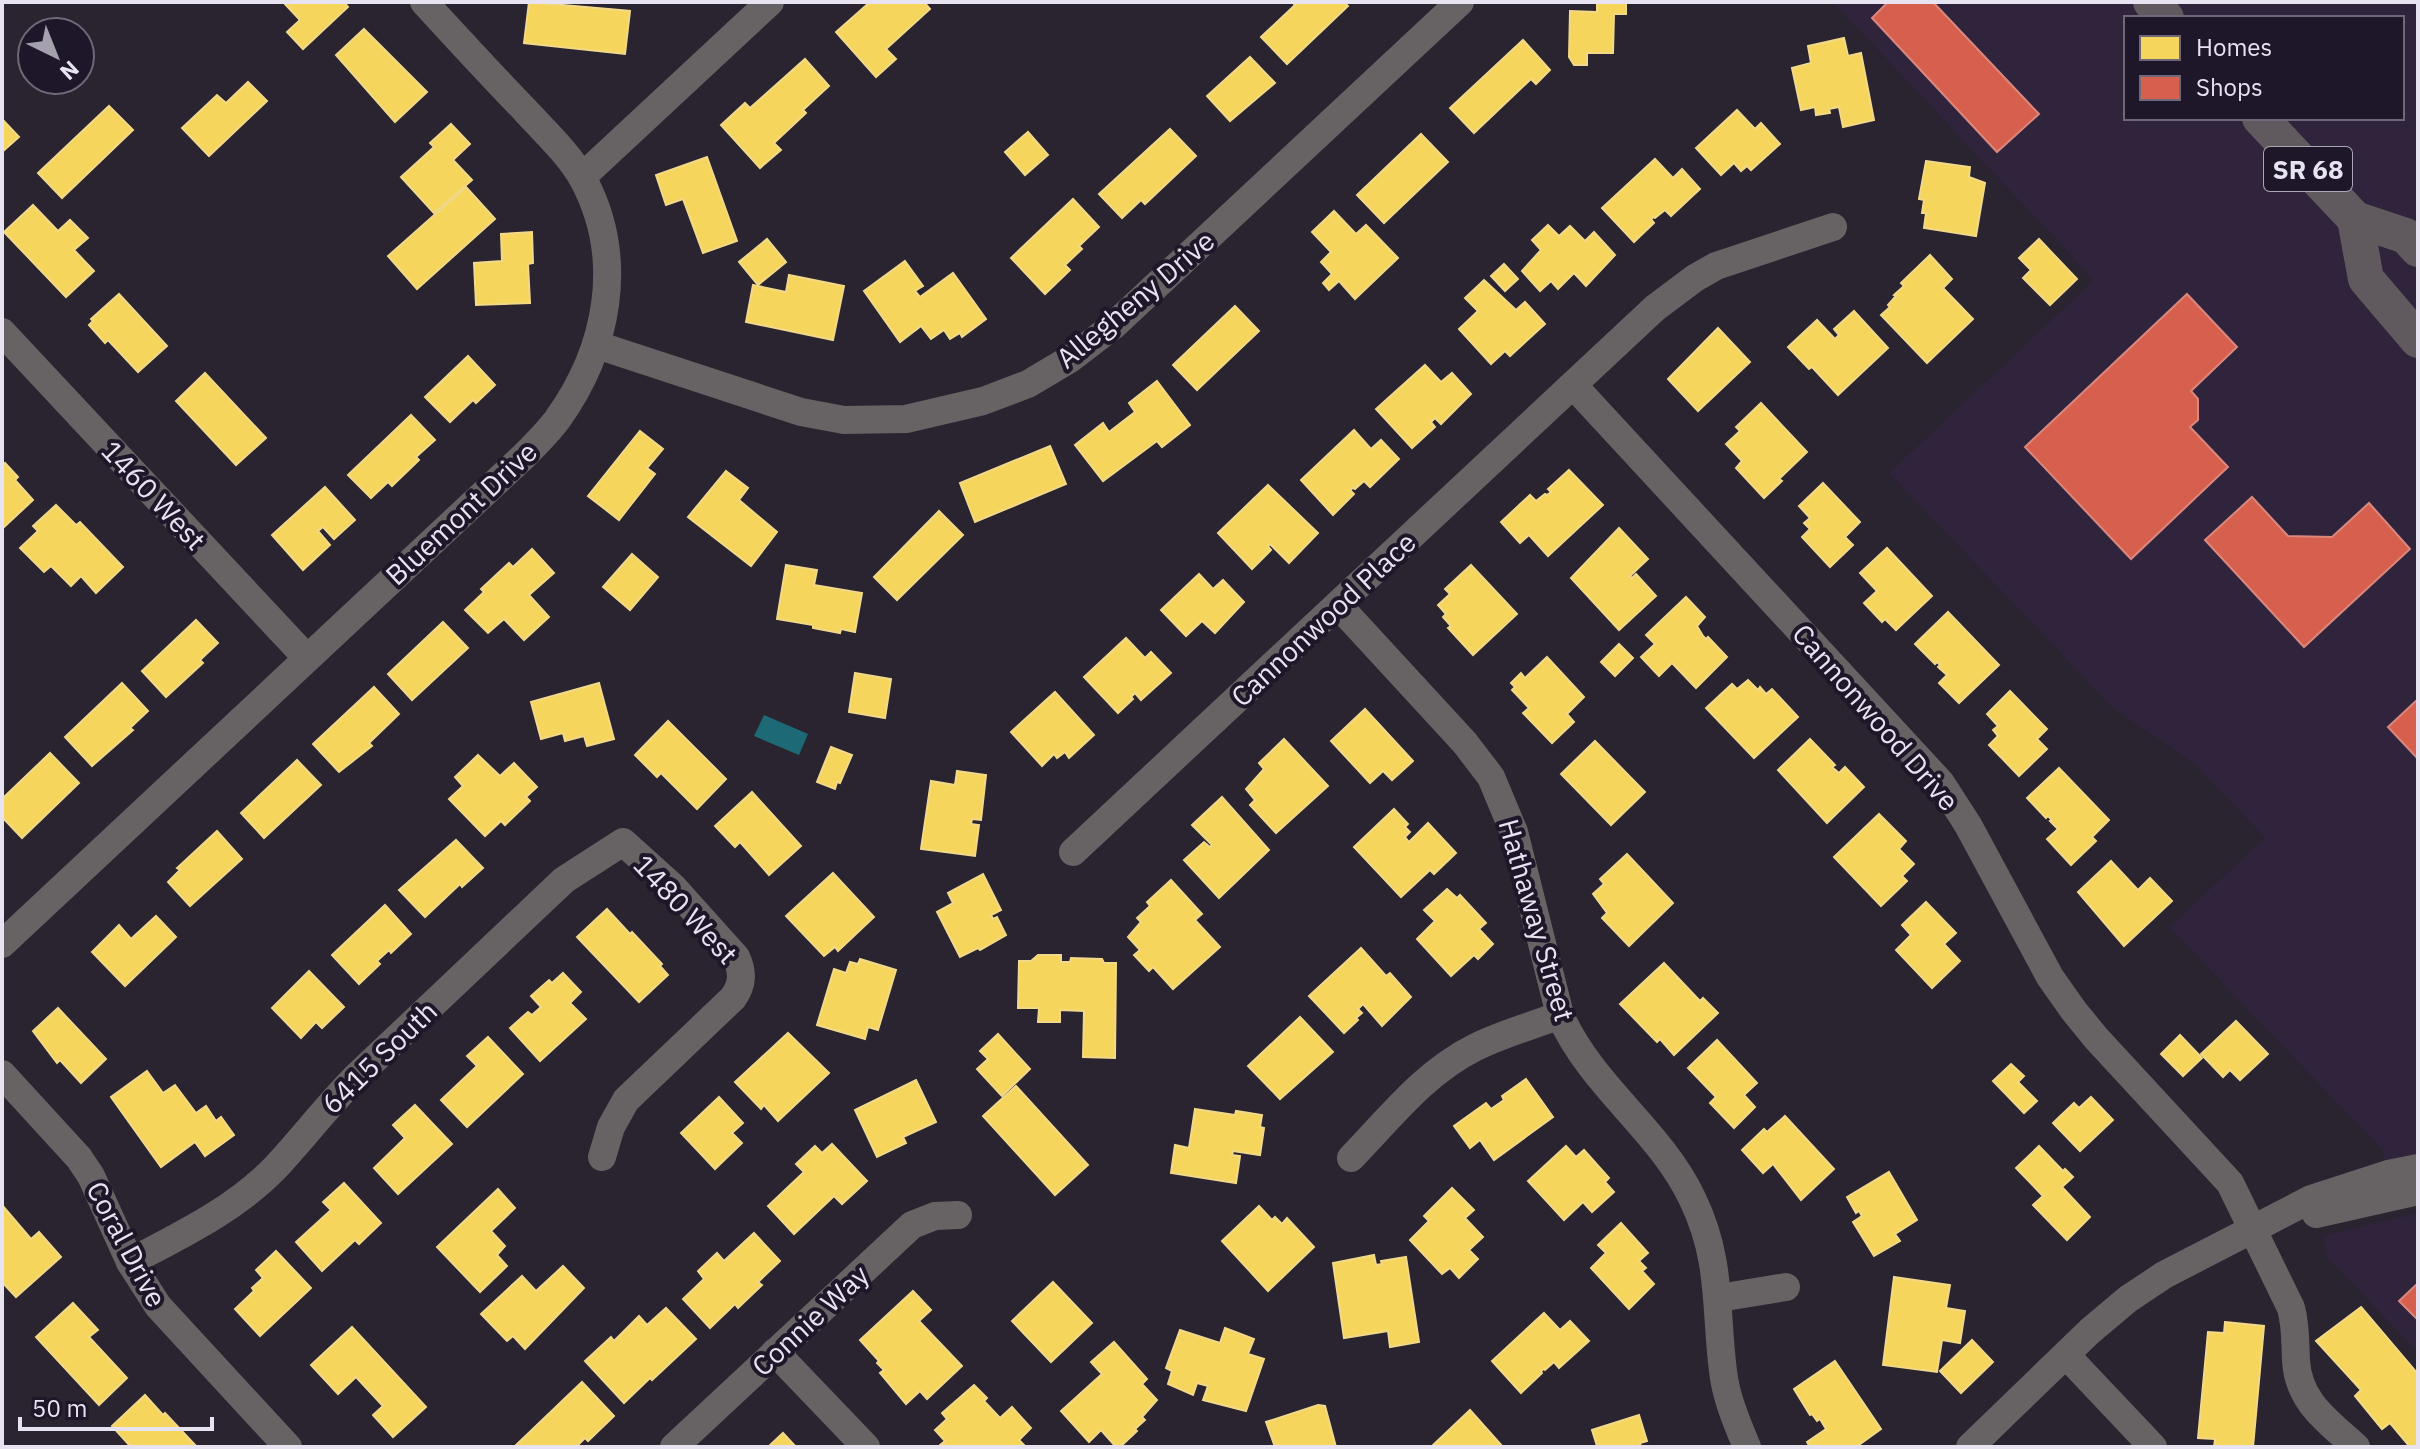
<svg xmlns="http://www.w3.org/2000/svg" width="2420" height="1449" font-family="'IBM Plex Sans',sans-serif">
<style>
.built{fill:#2f243c;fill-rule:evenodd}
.water{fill:#1d6a76}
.homes{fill:#f6d55c;stroke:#f2d989;stroke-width:2}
.shops{fill:#d6604d;stroke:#db877e;stroke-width:2}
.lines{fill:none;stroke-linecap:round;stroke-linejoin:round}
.minor{stroke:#676263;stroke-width:28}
.major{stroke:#605a5e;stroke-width:36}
.labels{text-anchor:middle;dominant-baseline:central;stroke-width:8;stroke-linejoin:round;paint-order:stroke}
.shield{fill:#1e1629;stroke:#aba6b5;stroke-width:2}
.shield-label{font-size:26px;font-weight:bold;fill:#e8e3f1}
.street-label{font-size:28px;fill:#e8e3f1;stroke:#1e1629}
</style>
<rect width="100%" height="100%" fill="#29242f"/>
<g class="built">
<path d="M1833,2H2418V1156L2385,1163L2383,1151L2169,927L2265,838L2195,764L2113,708L1889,473L2094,280ZM2126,18H2402V118H2126Z"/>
<path d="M2418,1213V1352L2327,1257L2323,1236Z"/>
</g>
<path class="water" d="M764,715L808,734L799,755L754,736Z"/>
<g class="homes">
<path d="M283,2H344L348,7L303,49L287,32L300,20Z"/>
<path d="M529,2L630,11L625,54L524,43Z"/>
<path d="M870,2H924L930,9L886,49L896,59L876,77L836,32Z"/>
<path d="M1292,2H1344L1348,6L1287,64L1261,37L1295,5Z"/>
<path d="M1597,2H1626V14H1614L1613,53H1587V65H1574L1569,57L1570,11L1597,12Z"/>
<path d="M364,29L427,92L395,122L336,55Z"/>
<path d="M1844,38L1848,56L1861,53L1874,120L1843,127L1839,107L1829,109L1830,113L1816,115L1815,107L1801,110L1792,68L1811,63L1808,46Z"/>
<path d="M1523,40L1550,70L1536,84L1531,79L1474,133L1450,108Z"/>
<path d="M1250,57L1275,83L1230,121L1207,96Z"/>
<path d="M805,59L829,86L803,110L806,113L774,143L781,150L760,168L721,125L745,103L750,108Z"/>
<path d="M248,82L267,101L209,156L182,128L217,95L226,103Z"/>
<path d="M109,106L133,130L62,198L38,173Z"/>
<path d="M1737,110L1755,129L1761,123L1780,144L1751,170L1747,166L1741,171L1734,163L1721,175L1696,148Z"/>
<path d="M2,119L19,137L2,152Z"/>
<path d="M451,124L470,144L453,160L472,180L434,213L401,177L434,147L430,143Z"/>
<path d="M1170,129L1196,156L1145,204L1141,200L1122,218L1099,194Z"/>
<path d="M1028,132L1048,155L1025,175L1005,152Z"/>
<path d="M1421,134L1448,162L1384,223L1357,195Z"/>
<path d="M707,157L737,241L703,253L683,199L666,205L656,175Z"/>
<path d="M1655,159L1673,178L1682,169L1700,189L1671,216L1665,210L1655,218L1654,217L1651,219L1654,223L1634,242L1602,208Z"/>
<path d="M1926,161L1970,167L1969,177L1985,183L1976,236L1924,228L1926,213H1922L1924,200L1919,199Z"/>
<path d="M466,187L495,219L417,289L388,256Z"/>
<path d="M1073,199L1099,227L1079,246L1082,249L1065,265L1070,270L1045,294L1011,258Z"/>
<path d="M33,205L58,231L70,220L88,238L74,250L94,271L66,297L4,232Z"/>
<path d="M1334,211L1356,234L1366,225L1398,258L1355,299L1339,281L1329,290L1323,283L1332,274L1321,262L1331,252L1312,232Z"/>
<path d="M1548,225L1559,236L1570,226L1585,241L1594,232L1615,255L1586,286L1574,273L1558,289L1551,281L1540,291L1522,271L1541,250L1532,240Z"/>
<path d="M532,232L533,263L528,264L530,303L476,305L474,263L502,261L501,234Z"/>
<path d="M767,239L786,262L758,285L739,262Z"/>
<path d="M2039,239L2077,279L2050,305L2023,278L2031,270L2019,258Z"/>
<path d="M1930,255L1952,279L1943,288L1973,319L1927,363L1881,315L1890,307L1888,305L1896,296L1894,295L1904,286L1901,283Z"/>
<path d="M905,261L923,286L915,291L920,297L953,273L986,319L962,337L960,333L950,339L944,330L931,339L921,326L900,342L864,291Z"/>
<path d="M1504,264L1518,279L1505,291L1491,276Z"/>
<path d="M789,275L844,286L833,340L746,322L753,285L786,292Z"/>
<path d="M1484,280L1516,310L1525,302L1545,324L1510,356L1505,351L1491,364L1459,329L1478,311L1465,298Z"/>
<path d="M119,294L167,346L138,372L108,340L105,343L89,325L93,321L91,319Z"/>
<path d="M1235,306L1259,331L1197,390L1173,365Z"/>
<path d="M1854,311L1888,348L1838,395L1812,367L1809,369L1788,347L1817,320L1835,339L1839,335L1834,329Z"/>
<path d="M1718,328L1750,362L1698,411L1668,379Z"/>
<path d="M468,356L495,385L476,403L473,400L450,422L425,397Z"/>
<path d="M1425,365L1441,382L1452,373L1471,394L1441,424L1435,418L1431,422L1435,427L1412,448L1376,409Z"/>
<path d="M205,373L266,438L236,465L176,401Z"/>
<path d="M1157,381L1190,425L1162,447L1157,441L1103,481L1075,445L1103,423L1109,432L1135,412L1129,403Z"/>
<path d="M1761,403L1807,452L1779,479L1782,481L1764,498L1736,468L1742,461L1726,444L1740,431L1736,427Z"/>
<path d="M411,415L435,440L416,457L419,460L392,486L388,482L371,498L348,475Z"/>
<path d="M1354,430L1371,449L1381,440L1399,459L1370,487L1364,481L1355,489L1353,488L1350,490L1354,494L1333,515L1301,480Z"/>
<path d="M640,431L663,449L647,468L655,474L619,520L588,496Z"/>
<path d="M1050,446L1066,484L975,522L960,483Z"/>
<path d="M5,463L18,477L15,480L33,500L2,529V466Z"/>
<path d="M1569,470L1603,505L1548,556L1529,535L1520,543L1501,522L1530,495L1536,501L1545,494L1547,495L1551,492L1548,489Z"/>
<path d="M726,471L748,488L739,500L777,532L751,566L688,517Z"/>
<path d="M1823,483L1860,522L1845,537L1853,545L1830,567L1802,537L1810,529L1804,523L1810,518L1799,506Z"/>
<path d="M1268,485L1318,533L1289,563L1270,544L1268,546L1271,550L1252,569L1218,533Z"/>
<path d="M325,487L355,520L334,539L323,527L318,531L330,545L303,570L272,535Z"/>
<path d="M56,505L76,525L80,522L123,567L96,593L81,576L71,586L51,566L44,572L20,548L38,531L33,526Z"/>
<path d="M939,511L963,535L897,600L874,577Z"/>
<path d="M1619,528L1648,559L1630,576L1632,578L1636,574L1656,596L1619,630L1571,578Z"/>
<path d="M1887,548L1932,596L1896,630L1885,619L1882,622L1864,603L1877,591L1860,573Z"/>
<path d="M532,549L554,573L529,595L549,617L524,640L504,619L488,633L465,610L484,592L481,589L509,563L513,567Z"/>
<path d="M632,554L658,577L630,610L603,587Z"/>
<path d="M786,565L817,570L814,585L862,593L855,632L841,629L840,633L813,628V625L777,619Z"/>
<path d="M1471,565L1517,614L1473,655L1448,628L1451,626L1443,617L1446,614L1438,605L1450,594L1445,589Z"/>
<path d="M1199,574L1213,589L1223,580L1244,602L1215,633L1202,621L1186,636L1161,610Z"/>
<path d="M1686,597L1705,617L1697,626L1703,636L1706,639L1708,637L1727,657L1696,688L1672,663L1659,676L1641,657L1655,644L1646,635Z"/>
<path d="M1948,612L1999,665L1959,703L1939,683L1947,675L1938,667L1940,665L1937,662L1935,664L1915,644Z"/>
<path d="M196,620L218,643L200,660L203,663L166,697L142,671Z"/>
<path d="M443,622L468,648L412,700L388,674Z"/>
<path d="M1126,638L1145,658L1151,652L1171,673L1141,700L1135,693L1131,697L1133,699L1118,713L1084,677Z"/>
<path d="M1619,644L1633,658L1615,676L1601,662Z"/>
<path d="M1547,657L1584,697L1567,714L1574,722L1552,743L1523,713L1529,708L1512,690L1515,687L1511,683L1521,673L1525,678Z"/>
<path d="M855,673L891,679L885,718L849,712Z"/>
<path d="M1748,680L1758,690L1760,687L1766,694L1772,689L1798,717L1754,758L1706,708L1732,684L1737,689Z"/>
<path d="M122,683L148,711L130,728L133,730L92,766L65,737Z"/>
<path d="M599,683L614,739L587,746L584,736L565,741L563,733L541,739L531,702Z"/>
<path d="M374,687L399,714L369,743L372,746L339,772L313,744Z"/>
<path d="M2010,691L2047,729L2037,739L2047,749L2019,776L1989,745L1998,736L1993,730L1998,726L1987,714Z"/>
<path d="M1055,692L1094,735L1069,758L1065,752L1057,758L1054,754L1042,766L1011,732Z"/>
<path d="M1365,709L1413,761L1392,780L1383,771L1370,783L1331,741Z"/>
<path d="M668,721L726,779L697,809L661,773L657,777L635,755Z"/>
<path d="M1284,739L1328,786L1276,833L1250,805L1255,800L1246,789L1264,769L1259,763Z"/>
<path d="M1810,739L1835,765L1832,767L1839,773L1845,767L1864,787L1827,823L1778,770Z"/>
<path d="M1595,741L1645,792L1611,825L1561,774Z"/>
<path d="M831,747L852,755L840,783L837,782L835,789L817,782Z"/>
<path d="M50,753L79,783L22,838L2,817V799Z"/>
<path d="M478,755L500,776L514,763L537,787L526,797L530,801L505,825L501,821L485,836L449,799L463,786L455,777Z"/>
<path d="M297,760L321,785L264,838L241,813Z"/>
<path d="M2059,768L2109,820L2092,837L2096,841L2071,865L2047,839L2058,829L2050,821L2052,820L2048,816L2046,818L2027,798Z"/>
<path d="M957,771L986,775L981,820L972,819L971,824L979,825L975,856L921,849L931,781L955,785Z"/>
<path d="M752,792L801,846L769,875L740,842L735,847L715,826Z"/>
<path d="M1222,797L1269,850L1219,898L1184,860L1204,842L1210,847L1212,845L1192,825Z"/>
<path d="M1394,809L1408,824L1405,827L1410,832L1405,837L1409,842L1428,823L1456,853L1434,874L1430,870L1401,897L1354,847Z"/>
<path d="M1879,814L1906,841L1899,849L1914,864L1902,876L1907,881L1881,906L1834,857Z"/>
<path d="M217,831L242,859L190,906L168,882L180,870L177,868Z"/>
<path d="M456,840L483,868L462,887L460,884L425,917L399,890Z"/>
<path d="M1627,854L1673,903L1629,946L1602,918L1607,913L1593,894L1604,884L1600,879Z"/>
<path d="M2111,861L2138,890L2150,878L2172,901L2124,946L2078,892Z"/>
<path d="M833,873L874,917L838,951L835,947L824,956L786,916Z"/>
<path d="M983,874L1001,910L991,915L993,919L997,917L1006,935L980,950L978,948L960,957L937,912L953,903L948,893Z"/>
<path d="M1171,880L1202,914L1195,920L1220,947L1173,989L1153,967L1149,971L1134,955L1140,950L1128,937L1141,922L1137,918L1150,906L1147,902Z"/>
<path d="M1447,889L1457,898L1460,895L1486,923L1479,929L1493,944L1478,959L1474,955L1451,976L1417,939L1435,921L1424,910Z"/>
<path d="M1926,902L1956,933L1944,944L1960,961L1932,988L1896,950L1911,935L1902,925Z"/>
<path d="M385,905L411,934L391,953L389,950L377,961L380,964L359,984L332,955Z"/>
<path d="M607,909L630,934L632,932L662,964L660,966L668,975L639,1002L577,937Z"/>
<path d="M156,916L176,937L125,986L92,952L119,925L131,939Z"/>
<path d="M1361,948L1386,976L1390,973L1411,997L1382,1026L1363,1004L1358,1009L1362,1013L1356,1018L1358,1020L1344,1033L1309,996Z"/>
<path d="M1038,955H1061V962H1070L1071,958L1102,959L1104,963H1116L1115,1058L1083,1057L1084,1011L1060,1010V1022H1038L1039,1008H1018L1019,961H1031Z"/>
<path d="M860,959L896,970L878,1030L868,1027L865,1039L817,1025L834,969L846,973L850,962L858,964Z"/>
<path d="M1664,963L1700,1001L1703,998L1718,1013L1674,1055L1660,1039L1657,1042L1620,1004Z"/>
<path d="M309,971L344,1007L322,1028L316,1022L301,1038L272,1008Z"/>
<path d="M563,973L581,992L570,1003L586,1019L540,1061L510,1028L528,1012L532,1015L541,1007L531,996L549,980L552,983Z"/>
<path d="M58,1008L106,1059L81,1083L60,1060L57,1063L33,1031Z"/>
<path d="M1300,1017L1333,1052L1280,1099L1248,1066Z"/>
<path d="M2236,1021L2268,1054L2240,1080L2230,1070L2223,1077L2201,1054Z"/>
<path d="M788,1033L829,1073L778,1121L764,1105L761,1109L735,1082Z"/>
<path d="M998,1034L1030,1069L1002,1096L977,1069L988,1059L980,1051Z"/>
<path d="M2180,1035L2202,1058L2183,1076L2161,1054Z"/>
<path d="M488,1037L523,1074L467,1127L441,1100L477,1066L467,1056Z"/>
<path d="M1717,1040L1757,1083L1744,1095L1755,1107L1734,1128L1710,1103L1716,1097L1688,1068Z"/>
<path d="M2011,1064L2024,1076L2018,1082L2037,1101L2024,1113L1993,1081Z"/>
<path d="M147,1071L163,1093L175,1085L196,1113L206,1106L216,1121L221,1117L234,1135L205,1156L195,1142L161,1167L111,1097Z"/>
<path d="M1526,1079L1553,1117L1494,1160L1480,1140L1470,1148L1454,1126L1486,1103L1491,1109L1504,1100L1502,1096Z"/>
<path d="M916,1080L936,1122L903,1137L906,1143L877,1157L855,1110Z"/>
<path d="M1016,1086L1088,1165L1055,1195L983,1116Z"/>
<path d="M719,1097L743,1123L732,1133L742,1143L715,1169L681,1133Z"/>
<path d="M2091,1097L2113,1120L2080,1151L2053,1123L2074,1103L2079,1108Z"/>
<path d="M415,1105L452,1144L398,1194L374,1168L405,1138L393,1125Z"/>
<path d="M1195,1109L1235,1115L1236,1111L1262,1115L1260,1127L1264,1128L1260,1155L1233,1151L1232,1155L1240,1156L1236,1183L1171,1173L1175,1145L1189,1148Z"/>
<path d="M1785,1116L1834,1169L1801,1200L1773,1164L1763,1173L1742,1150L1764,1129L1767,1132Z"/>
<path d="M832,1144L867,1181L842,1204L834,1196L794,1234L768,1206L804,1172L796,1164L815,1146L822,1153Z"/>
<path d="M1566,1146L1576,1157L1584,1150L1609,1178L1605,1182L1614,1192L1592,1212L1583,1202L1564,1220L1528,1181Z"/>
<path d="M2039,1146L2063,1171L2065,1169L2073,1177L2062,1187L2090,1217L2067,1240L2033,1205L2043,1196L2016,1168Z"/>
<path d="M1889,1172L1917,1220L1895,1234L1900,1241L1874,1256L1853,1222L1862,1216L1859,1211L1856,1213L1847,1197Z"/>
<path d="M344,1183L381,1223L359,1244L355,1240L322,1271L296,1242L331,1210L323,1202Z"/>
<path d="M1452,1188L1474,1210L1465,1218L1483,1237L1469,1250L1478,1259L1459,1278L1450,1268L1442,1274L1410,1240L1429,1221L1424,1216Z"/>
<path d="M498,1189L515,1208L491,1231L505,1246L497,1255L507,1266L480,1292L437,1247Z"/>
<path d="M2,1205L31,1239L39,1232L61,1257L16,1297L2,1282Z"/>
<path d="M1259,1206L1272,1220L1275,1217L1282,1224L1287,1218L1314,1247L1268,1291L1222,1241Z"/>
<path d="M1621,1223L1648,1253L1639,1261L1646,1268L1642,1271L1654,1284L1629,1309L1591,1268L1606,1253L1598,1245Z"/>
<path d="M754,1233L780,1261L758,1282L762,1285L738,1308L735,1304L710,1328L683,1299L704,1279L698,1271L717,1253L724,1261Z"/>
<path d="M276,1251L311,1288L260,1336L235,1309L254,1291L252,1288L263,1278L256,1270Z"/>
<path d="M1374,1255L1376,1265L1382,1264L1381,1261L1406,1257L1419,1342L1390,1347L1388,1331L1344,1338L1333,1263Z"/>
<path d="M563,1266L584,1288L525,1349L513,1336L507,1341L481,1314L522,1276L536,1291Z"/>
<path d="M1894,1277L1950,1285L1946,1308L1965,1311L1960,1343L1942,1340L1937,1372L1883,1365Z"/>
<path d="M1053,1282L1092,1323L1051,1362L1012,1321Z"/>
<path d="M913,1291L931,1310L919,1321L962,1366L927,1399L920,1391L906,1404L880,1373L884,1370L877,1363L879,1361L860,1340Z"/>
<path d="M73,1303L98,1330L89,1337L127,1378L99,1405L36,1337Z"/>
<path d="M2361,1307L2418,1374V1447H2410L2390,1423L2382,1429L2355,1396L2361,1390L2316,1341Z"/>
<path d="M666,1308L696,1339L652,1380L650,1378L624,1403L585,1361L611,1337L614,1341L639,1316L647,1325Z"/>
<path d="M1544,1313L1560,1330L1570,1321L1589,1341L1559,1368L1554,1362L1545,1370L1544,1369L1541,1371L1542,1373L1521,1393L1492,1361Z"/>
<path d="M2225,1322L2264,1326L2253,1447H2214L2215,1439L2198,1438L2208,1332L2224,1333Z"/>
<path d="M352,1327L426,1407L393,1437L373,1415L383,1406L356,1377L338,1394L311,1365Z"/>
<path d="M1225,1328L1254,1339L1248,1354L1264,1359L1246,1411L1203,1400L1208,1386L1197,1383L1193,1395L1168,1384L1172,1371L1166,1368L1180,1330L1220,1343Z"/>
<path d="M1972,1340L1993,1362L1961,1393L1940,1371Z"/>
<path d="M1114,1342L1147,1379L1142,1384L1157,1400L1142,1417L1145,1420L1135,1429L1137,1431L1120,1447H1116L1101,1430L1089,1442L1061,1411L1102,1374L1091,1362Z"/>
<path d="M1835,1361L1881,1429L1856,1447H1810L1807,1442L1826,1429L1820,1419L1817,1421L1812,1414L1810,1415L1794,1389Z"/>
<path d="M582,1382L614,1416L588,1441L585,1438L576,1447H514Z"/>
<path d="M974,1385L987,1398L984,1401L1000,1418L1012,1407L1031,1428L1019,1440L1026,1447H942L940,1445L945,1441L935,1430L947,1419L942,1413Z"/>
<path d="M145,1395L163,1415L165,1413L197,1447H131L112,1426Z"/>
<path d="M1318,1405L1325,1406L1336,1447H1275L1266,1422Z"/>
<path d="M1470,1410L1503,1447H1431Z"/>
<path d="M1639,1415L1647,1441L1640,1443L1641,1447H1593L1597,1446L1592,1430Z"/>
<path d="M783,1433L796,1447H768Z"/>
</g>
<g class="shops">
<path d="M1888,2H1933L2039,114L1997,152L1872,18Z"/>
<path d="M2187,294L2237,347L2191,391L2198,399V420L2190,427L2228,467L2131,559L2025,447Z"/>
<path d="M2252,497L2288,536L2332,537L2369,503L2410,549L2304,647L2205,540Z"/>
<path d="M2418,699V759L2388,727Z"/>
<path d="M2418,1283V1320L2399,1301Z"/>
</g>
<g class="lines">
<g class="minor">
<path d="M582,177L770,2"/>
<path d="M2,332L306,657"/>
<path d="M597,345L801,412L844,420L906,419L983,401L1028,384L1070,359L1113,326L1460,2"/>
<path d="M1573,385L1941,783L1968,825L2050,977L2074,1011L2096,1038L2230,1183L2291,1308C2296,1326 2295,1341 2296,1360C2298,1402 2328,1421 2356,1447"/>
<path d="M1338,605L1465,743L1491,777L1514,832L1560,1015C1592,1087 1659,1129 1692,1198C1722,1259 1715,1308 1723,1371C1726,1398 1737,1423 1747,1447"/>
<path d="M1073,852L1655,308L1695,278L1716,266L1833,227"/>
<path d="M2,944L524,456C535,445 547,433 557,420C608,349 626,259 583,179C568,153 544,131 524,109C490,74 457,38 424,2"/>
<path d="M2,1074L79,1158L91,1176L130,1262L158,1306L288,1447"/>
<path d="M1351,1158C1389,1119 1424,1073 1474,1048C1501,1034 1532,1026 1560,1015"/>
<path d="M2316,1214L2418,1191"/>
<path d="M130,1262C181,1235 234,1210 275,1168C303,1138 328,1105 357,1076L564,880L623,842L674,888L736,957C743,972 743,984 733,998L626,1100L611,1127L602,1157"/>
<path d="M1719,1298L1786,1287"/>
<path d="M775,1352L866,1447"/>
<path d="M2066,1355L2153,1447"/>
<path d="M674,1447L912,1225L935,1216L958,1215"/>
<path d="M1970,1447L2090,1331L2128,1299L2164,1275L2311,1199L2388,1174L2418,1168"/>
</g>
<g class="major">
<path d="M2151,2L2166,18"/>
<path d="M2260,118L2355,219L2406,236L2418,249"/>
<path d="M2355,219L2366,279L2418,340"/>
</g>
</g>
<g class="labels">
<rect class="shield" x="2264" y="147" width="88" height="44" rx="6"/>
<g class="shield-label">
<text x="2308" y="169">SR 68</text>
</g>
<g class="street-label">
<text transform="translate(1135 299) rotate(-40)">Allegheny Drive</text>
<text transform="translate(154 495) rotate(47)">1460 West</text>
<text transform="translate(461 513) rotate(-43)">Bluemont Drive</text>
<text transform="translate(1323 619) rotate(-43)">Cannonwood Place</text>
<text transform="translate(1876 717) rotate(49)">Cannonwood Drive</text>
<text transform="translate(686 909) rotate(47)">1480 West</text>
<text transform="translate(1537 920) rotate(74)">Hathaway Street</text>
<text transform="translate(379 1057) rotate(-44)">6415 South</text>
<text transform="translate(127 1244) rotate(62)">Coral Drive</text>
<text transform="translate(810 1320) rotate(-43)">Connie Way</text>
</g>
</g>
<rect width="2420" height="1449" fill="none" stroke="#e8e3f1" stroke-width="8"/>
<rect x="2124" y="16" width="280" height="104" fill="#1e1629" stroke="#6f6879" stroke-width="2"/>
<rect x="2140" y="36" width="40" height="24" fill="#f6d55c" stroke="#6f6879" stroke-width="2"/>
<text x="2196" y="56" font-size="24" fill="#e8e3f1">Homes</text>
<rect x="2140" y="76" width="40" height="24" fill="#d6604d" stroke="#6f6879" stroke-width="2"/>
<text x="2196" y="96" font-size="24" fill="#e8e3f1">Shops</text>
<g transform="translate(56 56) rotate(137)"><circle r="38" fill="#1e1629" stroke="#6f6879" stroke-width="2"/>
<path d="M0-6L14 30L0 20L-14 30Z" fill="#a5a0ad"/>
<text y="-12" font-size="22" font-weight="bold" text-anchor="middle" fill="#e8e3f1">N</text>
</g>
<path d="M20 1417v12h192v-12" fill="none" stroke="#e8e3f1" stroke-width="4"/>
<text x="32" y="1417" font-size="24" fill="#e8e3f1" stroke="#1e1629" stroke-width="6" paint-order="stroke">50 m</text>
</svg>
